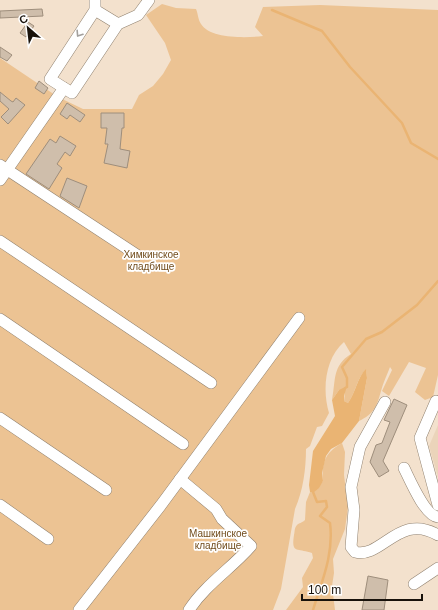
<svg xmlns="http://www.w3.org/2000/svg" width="438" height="610" font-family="Helvetica,sans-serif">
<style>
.built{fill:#ebd4ba}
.green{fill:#ecc393}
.water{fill:#eab473}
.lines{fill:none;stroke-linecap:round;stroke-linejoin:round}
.stream{stroke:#eab473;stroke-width:2.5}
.building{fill:#cfbeab;stroke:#9e8e7c}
.minor-casing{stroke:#90816f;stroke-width:12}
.minor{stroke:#fff;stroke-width:11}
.oneway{stroke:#a3a09d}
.labels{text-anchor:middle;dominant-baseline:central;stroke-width:3.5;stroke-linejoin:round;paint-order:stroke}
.park-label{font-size:10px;fill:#714c1c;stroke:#fff}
</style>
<rect width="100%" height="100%" fill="#f3e1cd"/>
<path class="built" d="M438,425V477L429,446Z"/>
<g class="green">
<path d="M162,4L176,8L196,9C198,13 198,20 201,24C210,39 247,38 263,36L255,27L263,7L320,5L438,10V375L433,397L425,400L415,392L426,368L409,362L389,396L382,391L392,370L390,367C387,375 383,383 381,391C377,406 374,414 359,421L367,378L366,370C357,377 356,392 348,403L344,401L345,392L339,390L332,400C336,380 332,366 351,354L344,342C325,358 322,390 329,413L322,426L317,427L310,446L306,449C306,469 303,491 295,509L281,589L273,610H0V58L58,97L83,109H132L139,95L153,86L163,74L171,60L165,43L146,15Z"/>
<path d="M342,443L345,452L344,475L348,507L345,529L333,559L334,573L332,586L335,610H286L303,587L302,578L313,558L312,553C297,548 291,554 294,535C295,532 294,528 297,525C299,523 302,523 305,520L306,502L310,492L313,493L323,481C321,462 326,452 342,443Z"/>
</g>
<path class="water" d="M366,369L367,378L359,421L342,443L331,449L326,456L322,473L323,481L319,488L313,493L310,492L309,485L313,451L335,416L332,400L339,390L347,386L344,396V401L348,403C356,392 357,378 366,369Z"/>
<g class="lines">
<g class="stream">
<path d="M272,10L322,31L350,67L402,123L411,143L438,159"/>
<path d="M345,388L347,387V378L342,367L366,339L382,332L417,305L438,281"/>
<path d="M313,610C322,581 334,554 330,523L320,516L327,507L326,501L317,502L313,492"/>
</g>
</g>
<g class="building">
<path d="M42,9L43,16L0,18V11Z"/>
<path d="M28,22L34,26L26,37L20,33Z"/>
<path d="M0,47L12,55L7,61L0,57Z"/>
<path d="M39,81L48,88L44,94L35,88Z"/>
<path d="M0,92L11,101L13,102L16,98L25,105L8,124L1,117L9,109L0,101Z"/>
<path d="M67,103L85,115L80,122L70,115L67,119L60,114Z"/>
<path d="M101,113H124V128H122L120,149L130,151L127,168L104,163L108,144H105L107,128H101Z"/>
<path d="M60,136L76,146L70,156L65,152L57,164L62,168L49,189L26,174L50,139L56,143Z"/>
<path d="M67,178L87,186L79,208L60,196Z"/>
<path d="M394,399L407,405L383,461L389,471L379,477L370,462L376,445L382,443L390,422L384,420Z"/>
<path d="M368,576L388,580L384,610H362Z"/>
</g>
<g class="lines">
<defs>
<g id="minor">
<path d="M95,0V10L50,79L72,93L118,24L138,15L149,0"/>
<path d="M95,10L118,24"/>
<path d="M0,165L137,255"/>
<path d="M0,180L64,88"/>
<path d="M0,241L211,383"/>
<path d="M0,319L183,444"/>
<path d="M436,401L420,438L438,505"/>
<path d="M385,402L360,447L351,487L354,510L351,547L355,552C382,559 399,512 438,535"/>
<path d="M0,418L106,490"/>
<path d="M404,468C410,480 425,516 438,517"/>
<path d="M180,479L216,509L222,519L251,546C232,568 205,585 189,610"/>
<path d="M0,505L48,539"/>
<path d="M414,584L438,568"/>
<path d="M79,610L161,505L299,318"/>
</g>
</defs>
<use href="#minor" class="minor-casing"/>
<use href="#minor" class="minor"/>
</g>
<defs><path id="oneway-chevron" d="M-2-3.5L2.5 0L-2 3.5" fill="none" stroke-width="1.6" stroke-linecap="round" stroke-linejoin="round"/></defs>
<use class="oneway" href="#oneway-chevron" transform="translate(79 34) rotate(123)"/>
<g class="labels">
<g class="park-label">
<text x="151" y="254">Химкинское<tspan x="151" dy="12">кладбище</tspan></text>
<text x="218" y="533">Машкинское<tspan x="218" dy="12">кладбище</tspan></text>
</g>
</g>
<g transform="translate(28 28) rotate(332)" stroke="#ffffff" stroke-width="3" paint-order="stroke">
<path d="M0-3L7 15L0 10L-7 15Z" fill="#18120b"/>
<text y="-6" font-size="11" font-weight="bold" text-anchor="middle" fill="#18120b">С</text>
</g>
<path d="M302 594v6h120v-6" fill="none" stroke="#18120b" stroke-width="2"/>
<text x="308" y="594" font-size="12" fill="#18120b" stroke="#ffffff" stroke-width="3" paint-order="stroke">100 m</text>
</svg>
